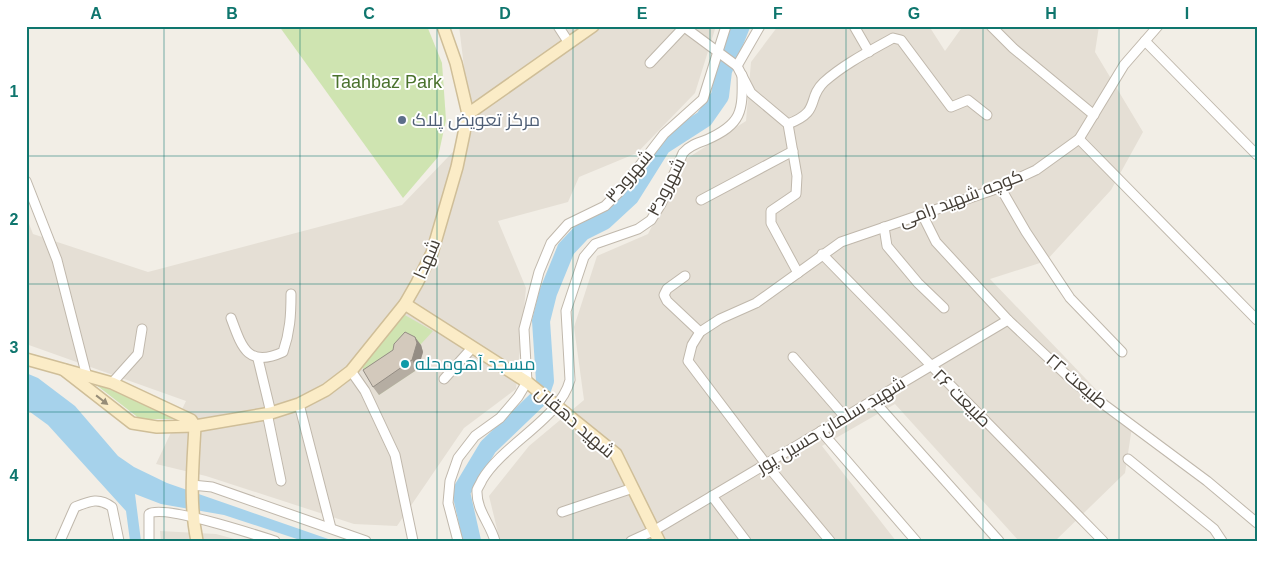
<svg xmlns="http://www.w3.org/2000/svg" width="1283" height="567" font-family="Arial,Cairo,sans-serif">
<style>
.residential{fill:#e5dfd5}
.green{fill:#cfe4b1}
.water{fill:#a6d2eb}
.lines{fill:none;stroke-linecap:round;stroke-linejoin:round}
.river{stroke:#a6d2eb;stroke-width:18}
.street-casing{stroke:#c0b8ac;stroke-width:11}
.secondary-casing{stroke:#cfbe98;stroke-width:14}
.street{stroke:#fff;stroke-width:9}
.secondary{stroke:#fbecc7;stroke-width:11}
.wall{fill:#b5ada2}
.shaded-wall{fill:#948d84}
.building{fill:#d3c9bc;stroke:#948d84}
.oneway{fill:#968c77}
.grid{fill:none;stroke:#0f766e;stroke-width:1;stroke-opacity:0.55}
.service-dot{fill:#5c6f8a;stroke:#fff;stroke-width:2}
.culture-dot{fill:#0f9aa8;stroke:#fff;stroke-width:2}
.labels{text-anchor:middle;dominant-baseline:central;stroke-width:4;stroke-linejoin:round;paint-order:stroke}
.park-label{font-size:18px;fill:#4a722d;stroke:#fff}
.service-label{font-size:18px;fill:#4e5e75;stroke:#fff;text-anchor:start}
.street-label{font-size:18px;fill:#443e36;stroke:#fff}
.culture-label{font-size:18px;fill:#0d838f;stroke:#fff;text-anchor:start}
.neatline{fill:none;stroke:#0f766e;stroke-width:2}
.grid-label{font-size:16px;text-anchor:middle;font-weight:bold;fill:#0f766e}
</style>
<rect width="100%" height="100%" fill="#f2eee6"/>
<g class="residential">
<path d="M459,26H716L695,93L637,153L579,177L568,202L498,221L526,288L516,389L464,428L397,526L354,524L206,476L156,464L186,401L26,344V216L33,234L148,272L402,205L472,132Z"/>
<path d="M778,26H929L945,51L963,26H1099L1095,52L1143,132L1111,190L1046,261L990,279L1132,427L1125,473L1055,541H1019L895,404L822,446L896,541H500L489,496L529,446L584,400L574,327L597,256L648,234L686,159L746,121L751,62Z"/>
<path d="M160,531L216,534L242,541H161Z"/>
</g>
<g class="green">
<path d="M279,26H427L442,63L446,120L438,157L403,198Z"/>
<path d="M403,314L433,331L421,344L418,369L379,395L361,365Z"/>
<path d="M95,384L144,402L175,419H140Z"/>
</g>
<g class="water">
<path d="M26,373L38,378L75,406L118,456L134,467L167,483L334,541H303L224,515L161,504L135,494L141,541H130L126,511L48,425L26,409Z"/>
<path d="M457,489L467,494L476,541H466Z"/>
</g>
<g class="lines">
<path class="river" d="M472,541L461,492L488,447L539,398L545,381L541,321L548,293L566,249L582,232L604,221L630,197L662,146L704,119L720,96L723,71L741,26"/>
<defs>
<g id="street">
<path d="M558,26L569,43"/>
<path d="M683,26L737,66L751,93L788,124L797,176L796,194L771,211V223L798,273"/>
<path d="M854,26L869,52"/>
<path d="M991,26L1013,48L1094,115"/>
<path d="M1145,41L1257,155"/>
<path d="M650,63L684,27"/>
<path d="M737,66L760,26"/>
<path d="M788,124C822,111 806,99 824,82C844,64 870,51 893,38L901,40L951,107L968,100L987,115"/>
<path d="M1079,139L1257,320"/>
<path d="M26,181L57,260L87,377"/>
<path d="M1000,187L1026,232L1070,298L1122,352"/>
<path d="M701,200L793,151"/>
<path d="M922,214L936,242L1008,320L1075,383L1207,481L1257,523"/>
<path d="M884,227L887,246L918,283L944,308"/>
<path d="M822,254L1103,541"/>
<path d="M685,276L667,289L664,295L667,301L700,332"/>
<path d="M231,318C242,348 248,368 283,352C290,332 291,315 291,294"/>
<path d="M793,357L845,417"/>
<path d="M258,359L271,413"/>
<path d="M351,371L365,391L395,455L413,541"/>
<path d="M444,379L472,348"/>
<path d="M112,383L138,354L142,329"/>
<path d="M873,400L999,541"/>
<path d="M299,404L331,528"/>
<path d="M267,413L281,481"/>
<path d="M821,431L916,541"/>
<path d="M1128,459L1214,529L1222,541"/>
<path d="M192,485L212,487L366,541"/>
<path d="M712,496L746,541"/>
<path d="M562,512L633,488"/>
<path d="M60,541L75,507C90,501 99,497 112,507L119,541"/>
<path d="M149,541V514C162,504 256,535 275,541"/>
<path d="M458,541L448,503L450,481L458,458L475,436L500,418L518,397L527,382L524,329L539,272L551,243L568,224L605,206L620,191L664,134L703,99L726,26"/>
<path d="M495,541C490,523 476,510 477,490C478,487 481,483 482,480C503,444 560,419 570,380L566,311L584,257L595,244L638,229L651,220L661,204L683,153C689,146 697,143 706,140C742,124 743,112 742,75"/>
<path d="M631,541L655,530L1008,320"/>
<path d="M830,541L766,464L688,361L692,345L700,332L720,319L756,303L841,242L993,190L1036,170L1079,139L1124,65L1158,26"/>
</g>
<g id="secondary">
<path d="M468,114L593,26"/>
<path d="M405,304L527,382L616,454L659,541"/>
<path d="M26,359L112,383L191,420L195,426C193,465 189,503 197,541"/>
<path d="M64,370L132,423L157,427L195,426L271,413L299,404L326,390L351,371L405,304L417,283L432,253L457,167L468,114L456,63L443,26"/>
</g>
</defs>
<use href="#street" class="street-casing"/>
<use href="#secondary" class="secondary-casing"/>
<use href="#street" class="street"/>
<use href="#secondary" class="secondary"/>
</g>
<path class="wall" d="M421,345L423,352L418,369L379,395L373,387Z"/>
<path class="shaded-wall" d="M415,337L421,345L423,352L418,369L412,360Z"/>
<path class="building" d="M405,332L415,337L417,343L412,360L373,387L363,370L393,350L394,344Z"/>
<defs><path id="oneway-solid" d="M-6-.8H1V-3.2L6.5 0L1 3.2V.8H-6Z" transform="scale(1.25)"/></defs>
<use class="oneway" href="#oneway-solid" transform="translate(102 400) rotate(38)"/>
<path class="grid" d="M164,26V541M300,26V541M437,26V541M573,26V541M710,26V541M846,26V541M983,26V541M1119,26V541M26,156H1257M26,284H1257M26,412H1257"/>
<circle class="service-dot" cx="402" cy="120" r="5"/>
<circle class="culture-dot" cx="405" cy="364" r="5"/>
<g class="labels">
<g class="park-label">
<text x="387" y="82">Taahbaz Park</text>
</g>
<g class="service-label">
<text x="412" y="120">مرکز تعویض پلاک</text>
</g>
<g class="street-label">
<text transform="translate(629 176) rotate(-50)">شهرود۳</text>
<text transform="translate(666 187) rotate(-63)">شهرود۴</text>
<text transform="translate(961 198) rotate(-21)">کوچه شهید رامی</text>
<text transform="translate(427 259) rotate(-67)">شهدا</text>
<text transform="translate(1077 381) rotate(40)">طبیعت ۲۲</text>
<text transform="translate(962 398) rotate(45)">طبیعت ۲۶</text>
<text transform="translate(575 422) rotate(41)">شهید دهقان</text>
<text transform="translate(831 425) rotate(-31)">شهید سلمان حسین پور</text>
</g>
<g class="culture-label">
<text x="415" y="364">مسجد آهومحله</text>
</g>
</g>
<rect width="1283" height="567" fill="none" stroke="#ffffff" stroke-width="55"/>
<rect x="28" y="28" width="1228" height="512" class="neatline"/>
<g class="grid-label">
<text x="96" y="19">A</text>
<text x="232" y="19">B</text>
<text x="369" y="19">C</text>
<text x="505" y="19">D</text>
<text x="642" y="19">E</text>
<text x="778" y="19">F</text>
<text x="914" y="19">G</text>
<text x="1051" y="19">H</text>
<text x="1187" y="19">I</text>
<text x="14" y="97">1</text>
<text x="14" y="225">2</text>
<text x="14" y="353">3</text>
<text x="14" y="481">4</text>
</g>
</svg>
